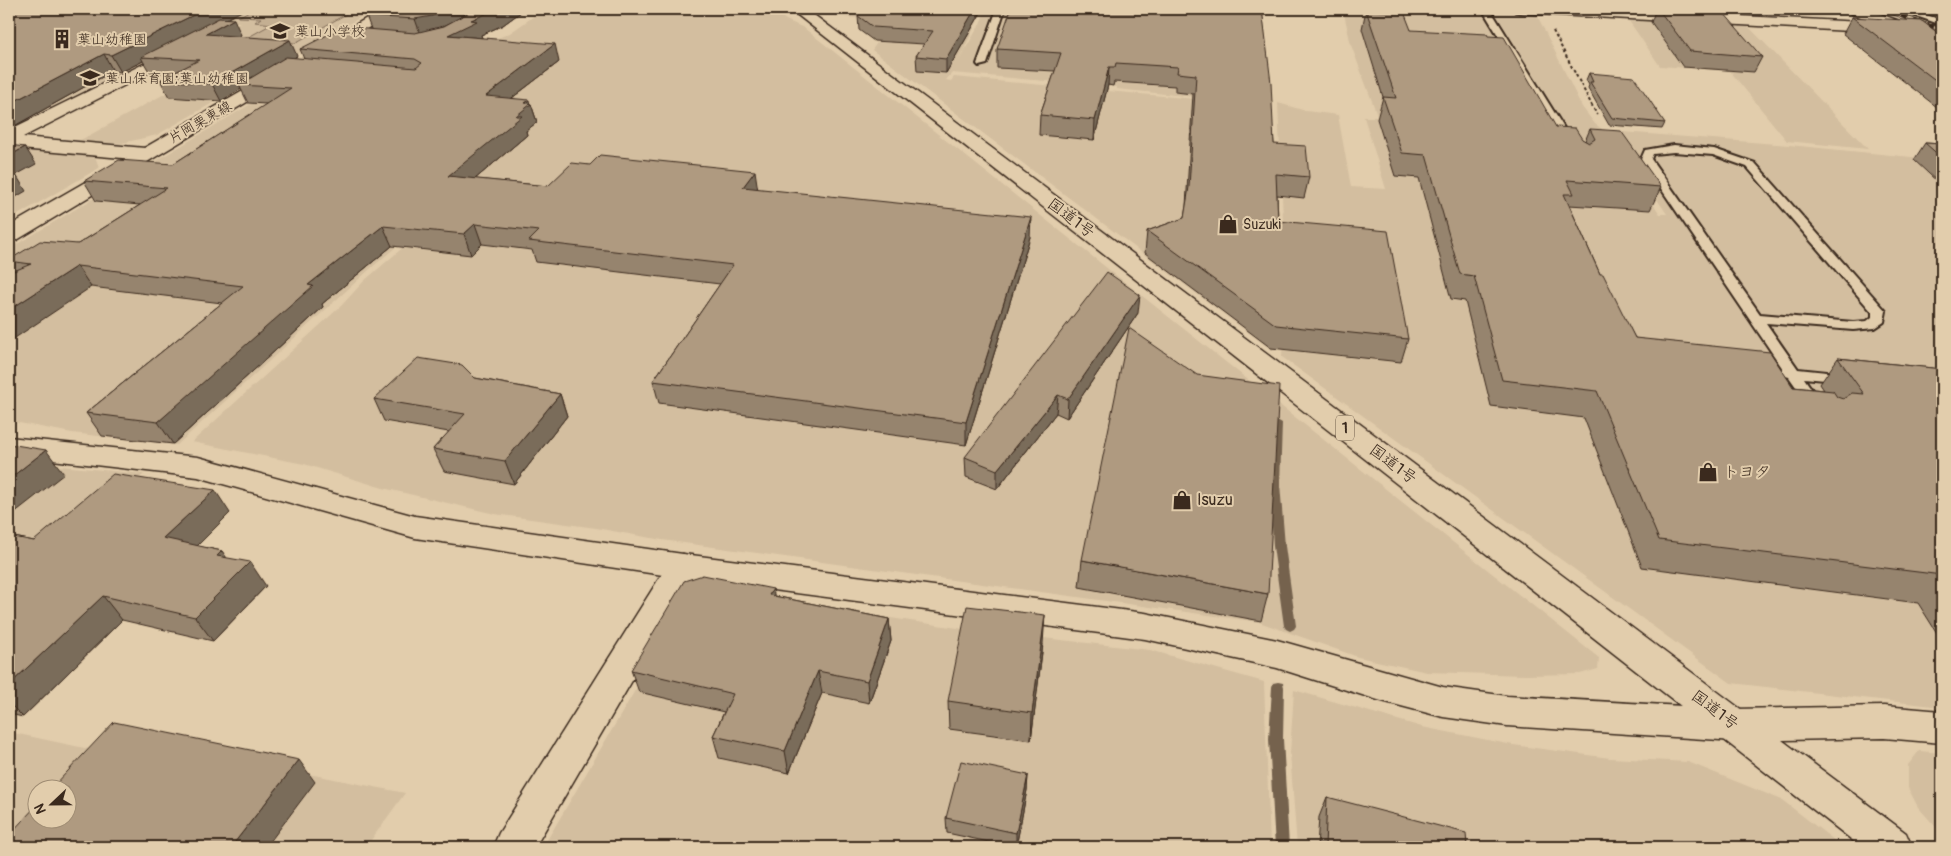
<svg xmlns="http://www.w3.org/2000/svg" width="1951" height="856" font-family="Pangolin,'Klee One',sans-serif">
<style>
.built{fill:#d3be9f}
.green{fill:#c4af92;stroke:#806c58}
.lines{fill:none;stroke-linecap:round;stroke-linejoin:round}
.stream{fill:#74624e;fill-rule:evenodd}
.service-casing{stroke:#3b2a1e;stroke-width:4}
.minor-casing{stroke:#3b2a1e;stroke-width:3}
.tertiary-casing{stroke:#3b2a1e;stroke-width:3}
.secondary-casing{stroke:#3b2a1e;stroke-width:3}
.trunk-casing{stroke:#3b2a1e;stroke-width:3}
.path{stroke:#3b2a1e;stroke-width:2;stroke-dasharray:3 2.5;stroke-linecap:butt}
.service{fill:#e2cdac;fill-rule:evenodd}
.minor{fill:#e2cdac;fill-rule:evenodd}
.tertiary{fill:#e2cdac;fill-rule:evenodd}
.secondary{fill:#e2cdac;fill-rule:evenodd}
.trunk{fill:#e2cdac;fill-rule:evenodd}
.rail-casing{stroke:#3b2a1e;stroke-width:4}
.rail{stroke:#e2cdac;stroke-width:2.5;stroke-dasharray:7;stroke-linecap:butt}
.wall{fill:#96846e;stroke:#3b2a1e}
.shaded-wall{fill:#7a6c5a;stroke:#3b2a1e}
.building{fill:#af9a80;stroke:#3b2a1e}
.labels{text-anchor:middle;dominant-baseline:central;stroke-width:4;stroke-linejoin:round;paint-order:stroke}
.far-poi-label{font-size:14px;fill:#3b2a1e;stroke:#e2cdac;text-anchor:start}
.far-street-label{font-size:14px;fill:#3b2a1e;stroke:#e2cdac}
.shield{fill:#e2cdac;stroke:#6d5b49;stroke-width:1}
.shield-label{font-size:15px;font-weight:bold;fill:#3b2a1e}
.street-label{font-size:16px;fill:#3b2a1e;stroke:#e2cdac}
.poi-label{font-size:16px;fill:#3b2a1e;stroke:#e2cdac;text-anchor:start}
</style>
<rect width="100%" height="100%" fill="#e2cdac"/>
<filter id="ink" filterUnits="userSpaceOnUse"><feTurbulence type="fractalNoise" baseFrequency=".02" numOctaves="2"/><feDisplacementMap in="SourceGraphic" scale="10" xChannelSelector="R" yChannelSelector="G"/><feConvolveMatrix kernelMatrix="1 2 1 2 8 2 1 2 1" color-interpolation-filters="sRGB"/></filter>
<g filter="url(#ink)">
<g class="built">
<path d="M9,9H375L157,135L118,144L79,141L199,75L202,44L240,22H227L9,132Z"/>
<path d="M544,9H771L786,20L804,28L1599,658L1598,669L1580,674L1525,675L1427,672L1358,657L1259,622L662,540L596,528L495,514L383,488L304,464L192,442L341,306L364,281L428,226L417,229L370,269L177,445L72,433L9,421V249L294,78L474,48L510,33Z"/>
<path d="M816,9H983L959,60L980,24L986,9H1263L1272,105L1117,89V87L952,73L946,80L951,81L954,77L1271,106L1280,305L1273,351L872,50L888,27L898,22L823,15Z"/>
<path d="M1343,9H1469L1537,15L1582,107L1595,124L1602,129L1660,214H1667L1610,131L1789,145L1942,160V707L1731,683L1282,357L1286,289L1278,103L1306,111L1338,115L1351,187L1386,189L1364,117H1378L1351,45Z"/>
<path d="M1627,18L1746,24L1868,149L1787,141L1730,71L1660,66Z"/>
<path d="M9,149L95,156L99,168L9,220Z"/>
<path d="M9,461L144,474L9,593Z"/>
<path d="M687,602H784L964,629L1150,650L1264,682L1270,847H543Z"/>
<path d="M1294,690L1422,727L1513,745L1610,758L1688,762L1782,800L1843,847H1297L1290,753Z"/>
<path d="M9,732L108,753L68,788H38V818L9,847Z"/>
<path d="M136,740L405,793L366,847H37L68,818Z"/>
<path d="M1919,751L1942,753V834L1918,807L1908,788V765Z"/>
</g>
<path class="green" d="M253,9H355L295,43L245,39L272,24L255,22L261,18L238,17Z"/>
<g class="lines">
<g class="stream">
<path d="M1277,420L1282,423L1280,484L1285,546L1296,626L1294,629L1290,631L1286,629L1284,626L1273,546L1270,484L1272,423Z"/>
<path d="M1278,682L1283,683L1284,687L1283,739L1289,847H1275L1269,739L1272,687L1273,683Z"/>
</g>
<defs>
<g id="service">
<path d="M997,9H1005L987,64L979,66L977,64Z"/>
<path d="M1482,9H1490L1574,144L1573,146H1565L1564,144Z"/>
<path d="M1896,9H1907L1942,20V25Z"/>
<path d="M1674,145L1714,149L1755,163L1886,311L1884,322L1875,328L1853,330L1766,323L1798,369L1846,374L1853,378L1846,382L1804,378L1822,404L1820,407H1810L1789,377L1782,375L1780,372L1783,369L1641,159L1645,150ZM1674,152L1713,155L1747,167L1872,312V317L1867,321L1853,322L1760,314L1651,159L1653,154Z"/>
</g>
<g id="minor">
<path d="M1513,9H1602L1942,26V36L1520,13L1515,12Z"/>
<path d="M180,46L186,48L188,51L186,54L23,137L145,148L152,150L155,154L152,158L145,160L9,148V130Z"/>
<path d="M683,554L694,558L699,566L535,847H493L499,833L672,558Z"/>
</g>
<g id="tertiary">
<path d="M1845,9H1866L1942,36V46L1847,12Z"/>
<path d="M9,437L198,457L415,516L683,554L1145,613L1277,640L1443,687L1507,696L1735,709L1884,706L1942,711V743L1884,738L1735,741L1507,726L1443,717L1378,700L1277,668L1145,639L683,578L415,538L198,477L9,455Z"/>
</g>
<g id="secondary">
<path d="M382,9H399L332,50H320L318,47Z"/>
<path d="M276,72L282,73L285,77L282,81L17,240L9,241V226Z"/>
</g>
<path id="trunk" d="M790,9H806L1906,833L1912,847H1861Z"/>
</defs>
<use href="#service" class="service-casing"/>
<use href="#minor" class="minor-casing"/>
<use href="#tertiary" class="tertiary-casing"/>
<use href="#secondary" class="secondary-casing"/>
<use href="#trunk" class="trunk-casing"/>
<path class="path" d="M1553,31L1597,115"/>
<use href="#service" class="service"/>
<use href="#minor" class="minor"/>
<use href="#tertiary" class="tertiary"/>
<use href="#secondary" class="secondary"/>
<use href="#trunk" class="trunk"/>
<defs>
<path id="rail" d="M1881,9L1942,30"/>
</defs>
<use href="#rail" class="rail-casing"/>
<use href="#rail" class="rail"/>
</g>
<g class="wall">
<path d="M9,9L227,18L241,35L238,36L297,56L294,58L304,59L300,49L371,29L366,16L378,9H525L503,25L481,35L482,38L559,62L512,98L531,104L537,122L526,131L527,135L475,179L548,186L758,189L1030,237L966,445L659,403L653,381L720,284L536,262L532,250L482,244L471,255L392,246L322,304L323,307L173,444L102,436L86,413L222,303L91,287L14,271L9,263V260L78,244L140,205L96,201L84,181L173,164L267,104L248,103L241,89L221,101L169,97L160,80L171,74L150,73L143,61L121,72L113,71L9,129Z"/>
<path d="M863,9H983L946,73L917,71L916,56L924,44L874,41L859,30L858,16Z"/>
<path d="M1262,9L1274,144L1309,177L1304,198L1277,195L1278,221L1408,339L1401,362L1271,348L1145,253L1147,231L1184,218L1186,206L1193,94L1175,92V86L1114,82L1113,86L1108,85L1094,140L1039,135L1040,115L1055,71L997,68V49Z"/>
<path d="M1656,9H1674L1762,57L1754,72L1683,67L1651,22Z"/>
<path d="M1366,10L1411,30L1556,127L1585,141L1590,129L1661,187L1650,210L1569,205L1600,274L1635,338L1793,387L1824,390L1820,384L1838,358L1942,369V641L1918,603L1642,567L1584,418L1491,406L1465,301L1451,299L1419,178L1395,176L1377,119L1383,97L1362,29Z"/>
<path d="M1852,17L1942,36V111L1843,34Z"/>
<path d="M1589,73L1665,123L1662,129L1609,125L1588,88L1589,85L1586,80Z"/>
<path d="M1925,143L1942,144V186L1914,160Z"/>
<path d="M1138,313L1067,418L1056,413L997,489L966,477L965,457Z"/>
<path d="M475,378L560,394L567,416L514,484L444,471L433,449L449,432L384,421L374,399Z"/>
<path d="M230,513L197,546L222,551L226,558L266,586L213,641L122,620L23,717L9,714V536L34,541Z"/>
<path d="M1082,560L1268,594L1261,621L1079,587Z"/>
<path d="M773,589L774,596L889,619L891,641L869,703L822,693L789,773L719,758L713,736L724,712L639,692L631,670Z"/>
<path d="M1043,644L1031,740L949,729L948,701Z"/>
<path d="M1028,775L1027,790L1016,847H1012L947,833L946,818Z"/>
<path d="M1327,797L1467,847H1317L1319,817Z"/>
</g>
<g class="shaded-wall">
<path d="M206,9H246L150,57H141L143,61L121,72L111,55Z"/>
<path d="M445,9H481L421,36L415,19Z"/>
<path d="M497,9H525L503,25L481,35L482,38L448,35L471,20Z"/>
<path d="M975,9H983L946,73V59Z"/>
<path d="M234,19L241,35L213,50L206,34Z"/>
<path d="M290,40L297,56L247,85H239L241,89L221,101L212,84Z"/>
<path d="M555,44L559,62L491,114L486,96Z"/>
<path d="M104,54L113,71L9,129V104Z"/>
<path d="M1109,67L1108,85L1094,140L1095,120Z"/>
<path d="M529,100L530,105L531,104L537,122L526,131L527,135L455,196L448,176Z"/>
<path d="M25,147L36,164L16,175L26,191L9,201V156Z"/>
<path d="M755,171L758,191L743,187Z"/>
<path d="M1031,217L1030,237L966,445V422Z"/>
<path d="M475,224L482,244L471,255L464,234Z"/>
<path d="M383,226L392,246L322,304L323,307L173,444L158,422L308,285Z"/>
<path d="M77,266L91,287L9,342V310Z"/>
<path d="M1140,295L1138,313L1067,418L1068,399Z"/>
<path d="M560,394L567,416L514,484L505,461Z"/>
<path d="M1058,395L1056,413L997,489V470Z"/>
<path d="M46,450L64,474L9,517V479Z"/>
<path d="M215,490L230,513L181,562L163,538Z"/>
<path d="M222,551L238,574L217,556Z"/>
<path d="M250,562L266,586L213,641L195,617Z"/>
<path d="M773,589L777,612L769,595Z"/>
<path d="M103,596L122,620L23,717L9,703V685Z"/>
<path d="M1045,615L1043,644L1031,740L1032,713Z"/>
<path d="M889,619L891,641L869,703L867,681Z"/>
<path d="M818,671L822,693L789,773L785,751Z"/>
<path d="M299,760L315,782L266,847H231Z"/>
<path d="M1028,775L1027,790L1016,847V833Z"/>
</g>
<g class="building">
<path d="M9,9H206L111,55L104,54L9,104Z"/>
<path d="M378,9H445L432,16L415,19L366,16Z"/>
<path d="M475,9H497L471,20L477,21L448,35L555,44L486,96L529,100L525,103L531,104L516,116H522L448,176L548,186L572,163L590,165L600,155L755,171L743,187L1031,217L966,422L653,381L733,265L529,241L539,231L475,224L464,234L383,226L308,285L313,286L158,422L86,413L243,286L77,266L9,310V273L31,264L9,261V260L40,241L78,244L167,188L84,181L119,160L173,164L291,88L239,85L286,57L416,68L422,63L415,59L300,49L343,27L415,33L444,26Z"/>
<path d="M863,9H975L946,59L916,56L933,31L873,27L858,16Z"/>
<path d="M1011,9H1262L1271,83L1274,144L1306,146L1309,177L1276,174L1278,221L1388,231L1408,339L1276,325L1147,231L1184,218L1189,187L1196,75L1177,73L1178,67L1116,63L1115,67H1109L1095,120L1040,115L1061,53L997,49Z"/>
<path d="M1658,9H1674L1723,12L1762,57L1690,51Z"/>
<path d="M1366,10L1404,12L1411,30L1487,34L1488,36L1504,37L1556,127L1575,128L1582,139L1589,143L1595,139L1590,129L1621,131L1661,187L1567,180L1574,194H1564L1600,274H1603L1635,338L1770,352L1793,387L1833,391L1837,397L1843,399L1852,393L1864,394L1838,358L1942,369V575L1659,540L1597,391L1502,380L1474,276L1460,274L1426,155L1402,153L1383,97L1396,98Z"/>
<path d="M1852,17L1922,21L1942,36V85Z"/>
<path d="M219,18L234,19L206,34L290,40L212,84L160,80L199,60L141,57Z"/>
<path d="M1589,73L1634,77L1665,123L1612,118L1590,82H1593Z"/>
<path d="M1925,143L1942,144V158Z"/>
<path d="M9,145L25,147L9,156Z"/>
<path d="M9,173L15,174L9,177Z"/>
<path d="M1107,272L1140,295L1068,399L1058,395L997,470L965,457Z"/>
<path d="M1129,328L1197,375L1279,386L1268,594L1082,560Z"/>
<path d="M418,358L462,365L475,378L560,394L505,461L433,449L465,414L374,399Z"/>
<path d="M9,444L46,450L9,479Z"/>
<path d="M113,474L215,490L163,538L222,551L217,556L250,562L195,617L103,596L9,685V536L34,541Z"/>
<path d="M703,575L773,589L769,595L889,619L867,681L818,671L785,751L713,736L733,694L631,670L684,581Z"/>
<path d="M967,606L1045,615L1032,713L948,701Z"/>
<path d="M114,722L299,760L231,847H9V835L38,804V818H68V788H52Z"/>
<path d="M961,761L1028,775L1016,833L946,818Z"/>
<path d="M1327,797L1466,833L1467,847H1325Z"/>
</g>
</g>
<defs>
<symbol id="school-bare" viewBox="-9 -9 18 18"><path d="M0-5L7-2L0 1L-7-2ZM-4 1L0 2.5L4 1V4Q0 6-4 4Z" fill="#3b2a1e" stroke="#e2cdac" stroke-width="2.5" paint-order="stroke"/></symbol>
<symbol id="building-bare" viewBox="-9 -9 18 18"><path d="M-4-6H4V6H1V3H-1V6H-4ZM-2.5-4.3h1.7v1.8h-1.7ZM.8-4.3h1.7v1.8H.8ZM-2.5-1h1.7V.8h-1.7ZM.8-1h1.7V.8H.8Z" fill="#3b2a1e" stroke="#e2cdac" stroke-width="2.5" paint-order="stroke"/></symbol>
<symbol id="shop-bare" viewBox="-9 -9 18 18"><path d="M-5-2.5h2.3a2.7 3.5 0 0 1 5.4 0H5L5.5 6h-11ZM-1.5-2.5h3a1.5 2.3 0 0 0-3 0Z" fill="#3b2a1e" stroke="#e2cdac" stroke-width="2.5" paint-order="stroke"/></symbol>
</defs>
<g fill-rule="evenodd">
<use href="#school-bare" x="266" y="17" width="28" height="28"/>
<use href="#building-bare" x="48" y="25" width="28" height="28"/>
<use href="#school-bare" x="76" y="64" width="28" height="28"/>
<use href="#shop-bare" x="1214" y="210" width="28" height="28"/>
<use href="#shop-bare" x="1694" y="458" width="28" height="28"/>
<use href="#shop-bare" x="1168" y="486" width="28" height="28"/>
</g>
<g class="labels">
<g class="far-poi-label">
<text x="295" y="31">葉山小学校</text>
<text x="77" y="39">葉山幼稚園</text>
<text x="105" y="78">葉山保育園;葉山幼稚園</text>
<text x="1243" y="224">Suzuki</text>
</g>
<g class="far-street-label">
<text transform="translate(200 122) rotate(-30)">片岡栗東線</text>
</g>
<rect class="shield" x="1336" y="415.5" width="18" height="25" rx="4"/>
<g class="shield-label">
<text x="1345" y="428">1</text>
</g>
<g class="street-label">
<text transform="translate(1071 218) rotate(37)">国道1号</text>
<text transform="translate(1393 464) rotate(37)">国道1号</text>
<text transform="translate(1715 710) rotate(37)">国道1号</text>
</g>
<g class="poi-label">
<text x="1723" y="472">トヨタ</text>
<text x="1197" y="500">Isuzu</text>
</g>
</g>
<rect width="1951" height="856" fill="none" stroke="#e2cdac" stroke-width="30"/>
<rect x="15" y="15" width="1921" height="826" fill="none" stroke="#3b2a1e" stroke-width="2" filter="url(#ink)"/>
<g transform="translate(52 804) rotate(248)"><circle r="24" fill="#e2cdac" stroke="#9f8c73"/>
<path d="M0-4L9 19L0 12L-9 19Z" fill="#3b2a1e"/>
<text y="-8" font-size="14" font-weight="bold" text-anchor="middle" fill="#3b2a1e">N</text>
</g>
</svg>
